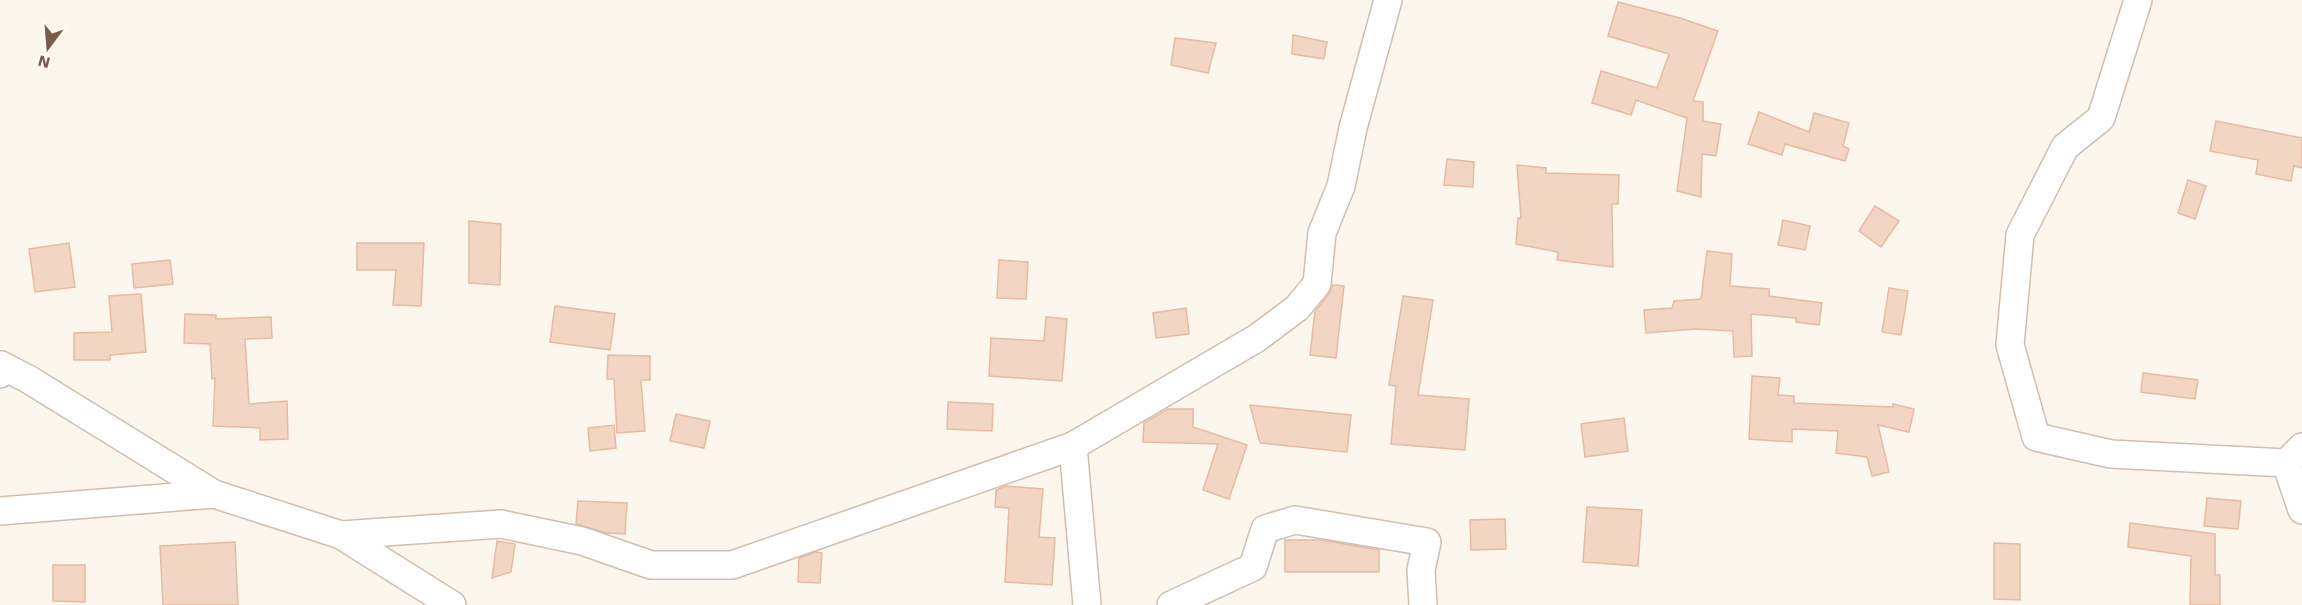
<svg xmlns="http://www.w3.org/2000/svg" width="2302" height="605" font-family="'Work Sans',sans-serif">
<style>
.building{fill:#f3d5c3;stroke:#e6bba3;stroke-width:1.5}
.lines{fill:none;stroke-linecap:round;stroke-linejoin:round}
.minor-casing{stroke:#d1beb0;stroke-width:30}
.minor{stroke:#fff;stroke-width:27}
</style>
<rect width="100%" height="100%" fill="#fdf6ec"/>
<g class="building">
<path d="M1618,2L1680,18L1718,31L1693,101L1703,102V121L1721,124L1716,156L1702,154L1701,197L1677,191L1687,118L1636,100L1631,115L1592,103L1601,71L1657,88L1669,54L1608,36Z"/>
<path d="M1293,35L1327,42L1324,59L1292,54Z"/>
<path d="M1175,38L1216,43L1208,73L1171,65Z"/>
<path d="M1759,112L1809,132L1814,113L1849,123L1843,146L1849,149L1845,161L1785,144L1782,155L1748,144Z"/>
<path d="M2216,121L2302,138V168L2294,166L2291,181L2256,174L2258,160L2210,151Z"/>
<path d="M1447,159L1474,162L1473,187L1444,185Z"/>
<path d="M1517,165L1546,168V173L1619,175L1618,204H1612L1613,267L1557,260L1558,252L1516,244L1518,218H1521Z"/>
<path d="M2188,180L2206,186L2195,219L2178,213Z"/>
<path d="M1875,206L1899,221L1881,247L1859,231Z"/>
<path d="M1783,220L1810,226L1805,250L1778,245Z"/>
<path d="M469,221L501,224L500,285L469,283Z"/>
<path d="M69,243L75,287L35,292L29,249Z"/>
<path d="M357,243H424L421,306L393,305L396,270H357Z"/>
<path d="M1707,251L1732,254L1730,286L1769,289V296L1822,303L1819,325L1796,322V318L1751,314L1752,356L1734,357L1733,331L1695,329L1646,333L1644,310L1672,308L1674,301L1701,299Z"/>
<path d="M170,260L173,284L134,288L132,264Z"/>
<path d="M999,260L1028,262L1026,299L997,298Z"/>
<path d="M1333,285L1344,286L1336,358L1310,355L1315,311L1329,294Z"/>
<path d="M1889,288L1908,291L1901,335L1882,332Z"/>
<path d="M141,294L146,352L110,355V360H74V333L112,332L109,296Z"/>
<path d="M1403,296L1433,300L1418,395L1469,399L1465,450L1391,444L1396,386L1389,385Z"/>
<path d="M555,306L615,314L610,350L550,342Z"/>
<path d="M1186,308L1189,334L1156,338L1153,313Z"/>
<path d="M185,314L216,315V319L271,317L272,338L245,339L249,404L287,401L288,439L260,440V428L213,426L215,378L212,379L210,344L184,343Z"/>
<path d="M1046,317L1067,319L1062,381L989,376L991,338L1044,341Z"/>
<path d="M608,355L650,356V380H641L645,431L617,433L614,379H607Z"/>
<path d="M2143,373L2198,380L2195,399L2141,392Z"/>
<path d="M1752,376L1780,378L1778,395L1794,396V403L1893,407V404L1914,409L1909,432L1878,425L1889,472L1872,476L1867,457L1836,453L1838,431L1792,429V442L1749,439Z"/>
<path d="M948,402L993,404L992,431L947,429Z"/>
<path d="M1250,405L1351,415L1347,452L1260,443Z"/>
<path d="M1168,409H1193V427L1247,445L1229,499L1203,490L1218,444L1143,442L1144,423Z"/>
<path d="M676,414L710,421L704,448L670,441Z"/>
<path d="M1624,418L1628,451L1585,457L1581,424Z"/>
<path d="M614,425L616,448L590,451L588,428Z"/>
<path d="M1006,486L1043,489L1039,537L1055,538L1052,585L1005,582L1009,508L995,507L996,490Z"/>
<path d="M2207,498L2241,501L2238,529L2204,526Z"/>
<path d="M578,501L627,503L625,534L606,533L576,524Z"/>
<path d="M1587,507L1642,510L1638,566L1583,562Z"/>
<path d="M1505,519L1506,549L1471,550L1470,520Z"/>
<path d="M2130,523L2215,534V575H2220V605H2190L2191,556L2128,547Z"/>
<path d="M1285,540H1321L1379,550V572H1285Z"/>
<path d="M497,541L515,544L511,572L492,578Z"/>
<path d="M235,542L238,605H163L160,546Z"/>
<path d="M1994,543L2020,544V600L1994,599Z"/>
<path d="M816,552L822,553L820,583L798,582L799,558Z"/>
<path d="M53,565H85V602L53,601Z"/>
</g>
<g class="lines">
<defs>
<g id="minor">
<path d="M2138,0L2101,118L2065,147L2020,235L2010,345L2036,437L2111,454L2286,463L2302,447"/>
<path d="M0,374L1,365L28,379L214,494L341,535L452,605"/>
<path d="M1073,446L1087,605"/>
<path d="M2286,463L2302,510"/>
<path d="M0,511L214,494"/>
<path d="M341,535L501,524L582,541L651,565H732L1073,446L1257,338L1297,308L1317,284L1322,233L1341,186L1353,128L1388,0"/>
<path d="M1171,605L1253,567L1265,529L1295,520L1427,542L1421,570L1423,605"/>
</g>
</defs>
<use href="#minor" class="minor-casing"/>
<use href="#minor" class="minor"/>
</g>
<g transform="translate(48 48) rotate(196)" stroke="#fffaf3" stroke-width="4.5" paint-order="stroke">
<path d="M0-4.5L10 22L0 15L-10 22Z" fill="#7a5c4d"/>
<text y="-9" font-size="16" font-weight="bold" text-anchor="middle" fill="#7a5c4d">N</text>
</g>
</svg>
